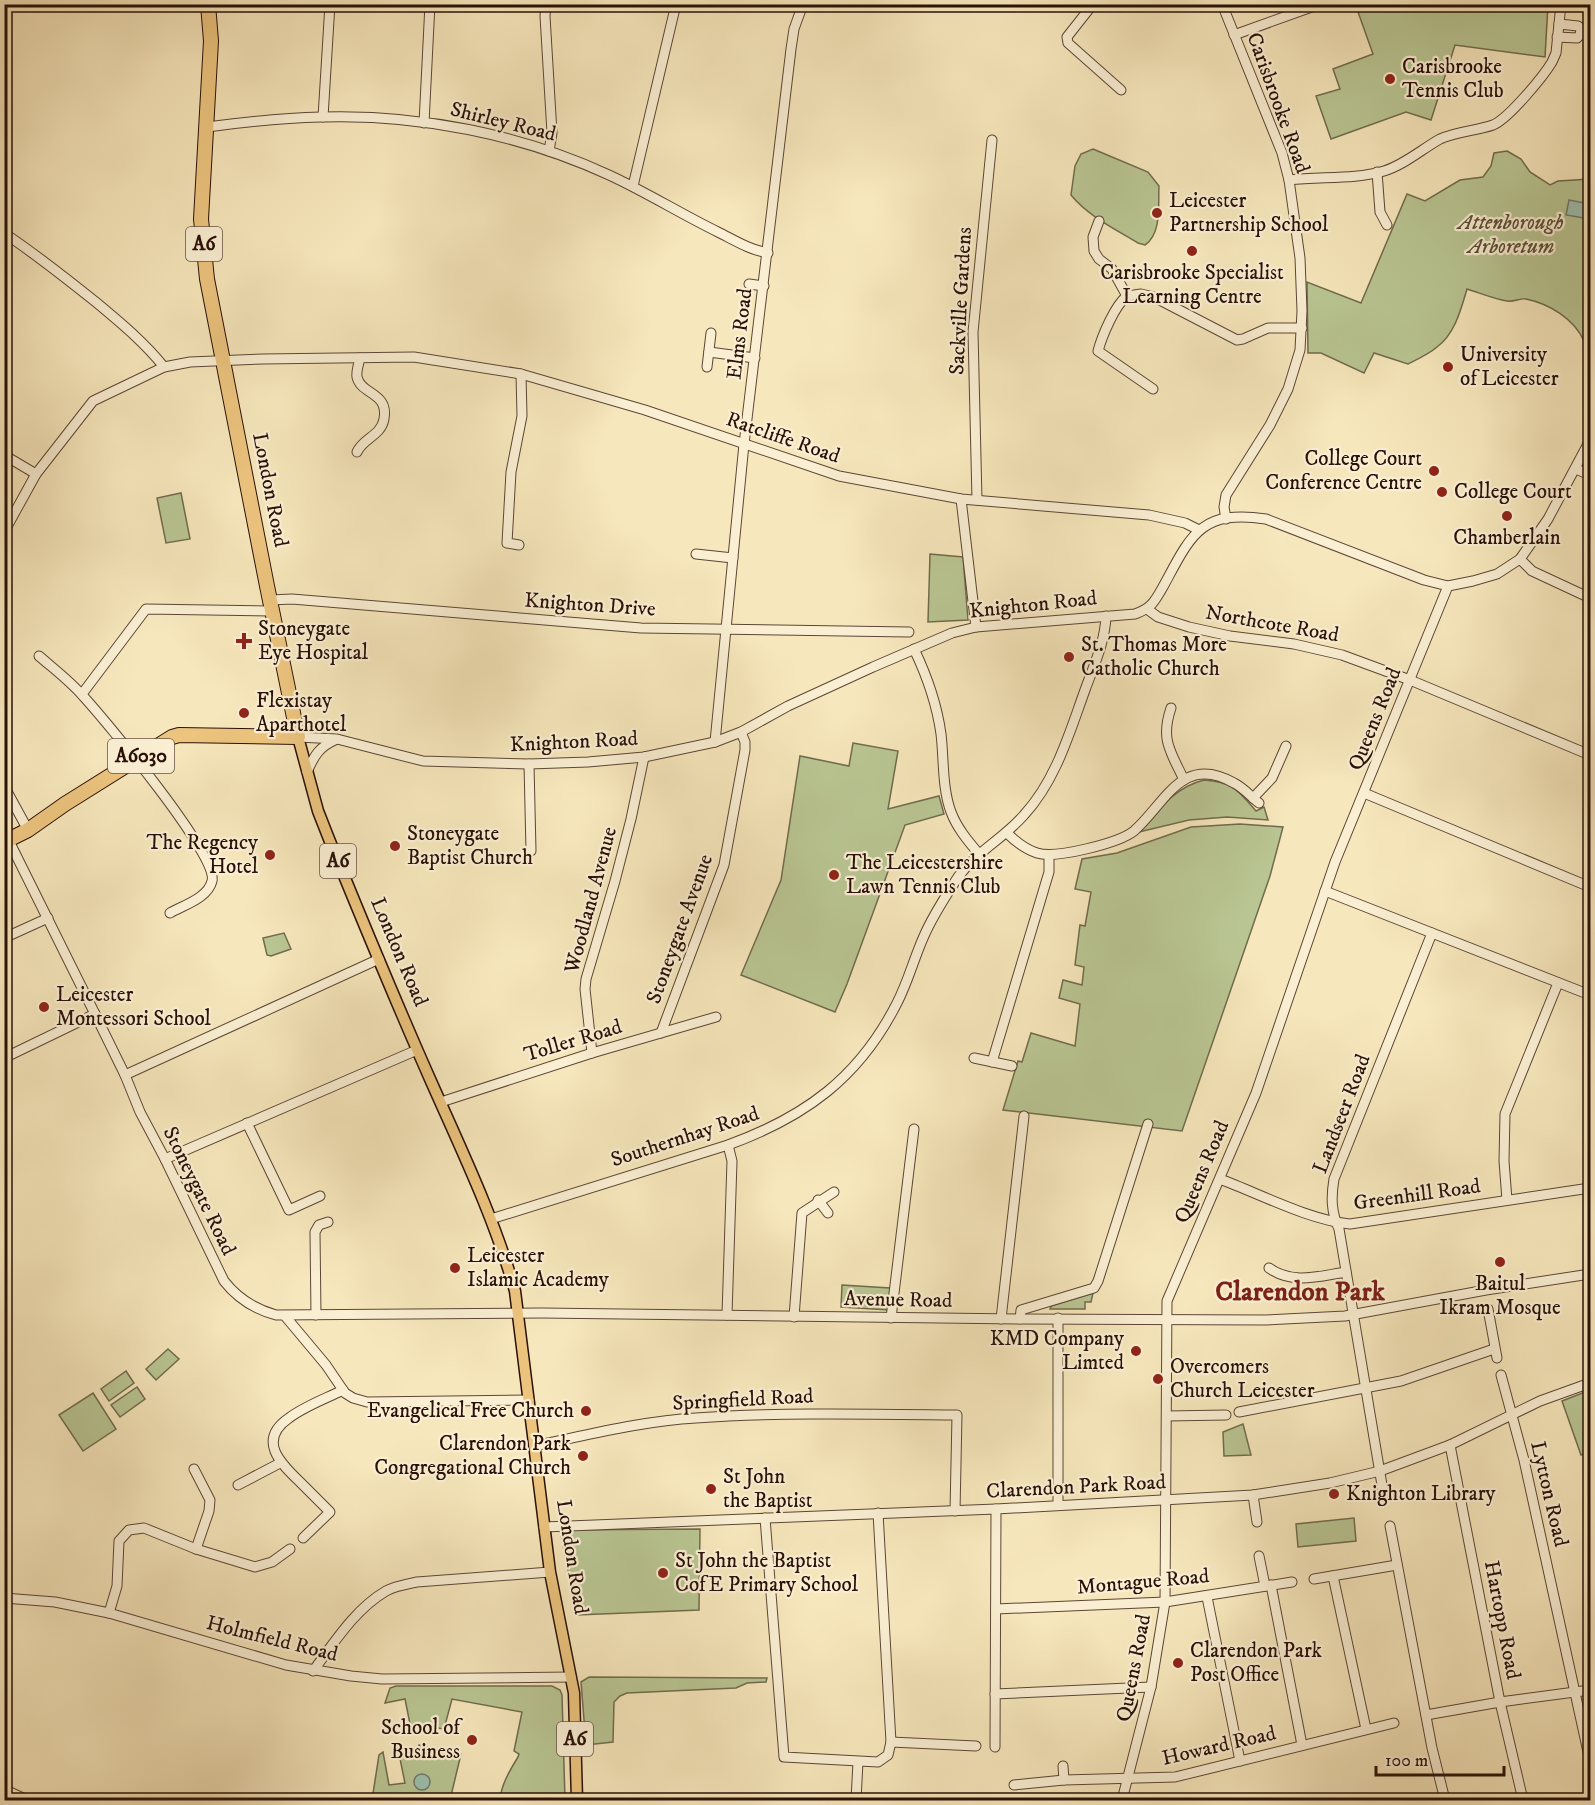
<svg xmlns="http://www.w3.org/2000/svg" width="1595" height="1805" font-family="'IM FELL DW Pica',serif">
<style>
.green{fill:#b9c693;stroke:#716b4e;stroke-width:1.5}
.water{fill:#9dc0ae;stroke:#6f7a6c;stroke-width:1.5}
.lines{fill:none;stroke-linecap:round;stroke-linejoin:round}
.minor-casing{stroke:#5c4635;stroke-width:11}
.major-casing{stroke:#291008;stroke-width:13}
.highway-casing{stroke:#291008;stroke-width:16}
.minor{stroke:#faefd3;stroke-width:9}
.major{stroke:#ecc47e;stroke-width:10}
.highway{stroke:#ecc47e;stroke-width:14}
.poi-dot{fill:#8f2418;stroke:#faefd3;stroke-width:2}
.labels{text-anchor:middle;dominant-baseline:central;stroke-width:4.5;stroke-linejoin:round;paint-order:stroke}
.shield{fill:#faefd3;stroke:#685345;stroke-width:1.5}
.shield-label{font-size:20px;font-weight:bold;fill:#291008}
.poi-label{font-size:21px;fill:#291008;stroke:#faefd3;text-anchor:start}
.street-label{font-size:21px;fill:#291008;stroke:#faefd3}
.park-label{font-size:21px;font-style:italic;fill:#5b5039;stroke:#faefd3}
.district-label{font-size:27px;font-weight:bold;fill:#7a1f14;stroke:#faefd3}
</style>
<rect width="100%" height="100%" fill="#f7e7bc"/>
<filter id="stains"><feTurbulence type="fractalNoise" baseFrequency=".00333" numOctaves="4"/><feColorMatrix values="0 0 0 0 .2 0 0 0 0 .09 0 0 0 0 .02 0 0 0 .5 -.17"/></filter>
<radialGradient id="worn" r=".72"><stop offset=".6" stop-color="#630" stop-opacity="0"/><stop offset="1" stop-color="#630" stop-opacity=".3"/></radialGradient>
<g class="green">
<path d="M1380,4L1548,5L1545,57L1455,45L1431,120L1406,112L1331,139L1316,96L1340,89L1333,69L1373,54L1358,12Z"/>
<path d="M1093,149L1148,172L1159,186C1158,204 1162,234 1145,245L1138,243C1115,229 1088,216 1071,195L1075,166L1081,154Z"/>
<path d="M1507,151L1521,159L1530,172L1550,185L1558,181L1590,179V341H1584C1574,319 1550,304 1526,299C1520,298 1514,302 1507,301C1494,299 1480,293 1467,289C1461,309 1455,334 1437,347C1429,354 1418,359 1408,364L1374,353L1364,373L1321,353H1308L1307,282L1361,303L1407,194L1425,201L1460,180L1483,177L1491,166L1494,153Z"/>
<path d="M181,493L190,539L166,543L157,498Z"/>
<path d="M930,554L963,557L968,620L928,622Z"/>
<path d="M853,743L898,751L888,809L939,796L944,814L905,825L847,984L835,1012L741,975L781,880L800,756L849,766Z"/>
<path d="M1204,780C1233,782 1238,790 1256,811L1264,807L1268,820L1227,817L1189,820L1139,832C1158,810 1175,787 1204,780Z"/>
<path d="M1240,824L1283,827L1270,876L1182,1131L1003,1110L1018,1061L1022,1062L1031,1033L1075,1046L1080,1004L1059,998L1063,980L1082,985L1084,967L1075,965L1080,925L1085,926L1091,892L1075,889L1082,859L1117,853L1191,827Z"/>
<path d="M284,933L291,949L271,956L267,955L263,938Z"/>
<path d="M842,1285L890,1288L889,1310L841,1307Z"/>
<path d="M1093,1293L1091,1302H1085V1309H1050L1051,1306Z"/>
<path d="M168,1349L179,1359L156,1380L146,1369Z"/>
<path d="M126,1371L134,1383L109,1401L101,1389Z"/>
<path d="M137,1387L145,1399L120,1417L111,1405Z"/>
<path d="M1590,1390V1452L1581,1455L1562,1401Z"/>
<path d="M93,1393L116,1429L83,1451L59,1415Z"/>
<path d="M1243,1424L1251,1455L1224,1456L1223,1432Z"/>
<path d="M1354,1518L1356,1541L1298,1547L1296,1524Z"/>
<path d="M700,1529L699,1610L577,1615L560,1530Z"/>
<path d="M589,1677L767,1678L766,1682L747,1683L736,1688L627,1693L620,1696L614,1702L613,1742L586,1745L581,1682Z"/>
<path d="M396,1686H552L560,1690L562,1695L565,1800H500C501,1785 510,1770 518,1757L519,1754L514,1751L522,1712L452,1699L444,1729L410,1724L405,1699L385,1703L390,1688Z"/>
<path d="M419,1745L461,1754L450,1800H372L379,1755L383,1752L389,1785L405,1783L399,1754L417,1750Z"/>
</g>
<g class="water">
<path d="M1569,200L1590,204V219L1566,215Z"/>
<circle cx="422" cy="1782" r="8"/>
</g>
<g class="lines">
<defs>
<g id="minor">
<path d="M546,4L545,16L552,133L549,151"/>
<path d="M1093,4L1067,37L1068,43L1121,90"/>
<path d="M1222,4L1282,153L1289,180L1300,258L1302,311L1300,350L1288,389L1270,425L1226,495L1224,507L1226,519"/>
<path d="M1234,35L1320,4"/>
<path d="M1557,37L1577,38L1580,35L1581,29L1578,26L1559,24"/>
<path d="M323,117L330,4"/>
<path d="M424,123L430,4"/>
<path d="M207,127C245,122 283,118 321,117C419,114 520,134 609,175C646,192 681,214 718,232C734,240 750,250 768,253"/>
<path d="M1377,172L1380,212L1387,225"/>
<path d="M1289,180C1321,176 1353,180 1384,171C1404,165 1422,149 1440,139C1457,131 1476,131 1493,125C1508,119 1543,77 1552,62L1556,53L1561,4"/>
<path d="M633,186L676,4"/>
<path d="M1099,221L1093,237L1094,251L1099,259L1112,269L1127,296L1141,294L1154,297L1237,340L1243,339L1268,328H1302"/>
<path d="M4,233C37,255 67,279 97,303C121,323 145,343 164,367"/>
<path d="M749,284L764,286"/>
<path d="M1127,296C1115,305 1102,336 1098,351L1153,389"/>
<path d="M709,352L755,358"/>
<path d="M707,367L711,333"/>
<path d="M357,452C363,438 381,436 384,419C389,392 361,395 357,377C356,371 359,363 360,358"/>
<path d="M4,455L36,474"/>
<path d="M1576,469L1590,475"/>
<path d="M961,499L976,627"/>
<path d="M977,500L973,332L992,140"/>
<path d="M4,532L36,474L93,401L164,367L190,362L263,359L414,357L521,374L645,410L839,476L961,499L1149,515L1185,523L1199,530"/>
<path d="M519,545L507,543L511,472L522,416L521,374"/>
<path d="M696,554L733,558"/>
<path d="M1520,559L1532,571L1590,598"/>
<path d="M270,600L292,599L641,628L909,632"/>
<path d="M1147,609L1158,617L1189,627L1230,636L1294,644L1342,655L1410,680L1590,755"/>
<path d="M914,649C927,676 937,705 941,734C944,759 942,788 951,812C957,828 968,841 979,854"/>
<path d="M39,656C54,669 70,681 83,696C105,720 219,856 212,881C208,898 184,905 170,913"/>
<path d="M82,694L146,609L272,611"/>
<path d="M1171,708C1160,740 1171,752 1184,780"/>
<path d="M298,737L337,739L423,761L529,764L588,762L644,757L715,742L741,732L788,706L873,667L952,633L976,627L1135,614C1152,608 1155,601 1164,585C1191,535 1201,509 1266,519L1424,580L1448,586L1473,581L1497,574L1520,559L1548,519L1590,440"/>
<path d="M715,742L744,444L791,49L794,29L803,4"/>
<path d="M529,764L531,851"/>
<path d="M307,772C314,756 319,747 335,740"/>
<path d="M4,786L28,830"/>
<path d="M1364,793L1590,887"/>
<path d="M1253,798L1272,778L1286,746"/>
<path d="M1007,833C1016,842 1025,849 1037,853C1056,859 1119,843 1134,831C1165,804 1182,753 1234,783C1244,788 1250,796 1259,803"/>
<path d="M9,841L95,1014L125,1075L140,1112L165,1159L224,1281C238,1299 254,1309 276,1315L542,1313L1020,1319L1021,1310L1094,1288L1098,1281L1148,1124"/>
<path d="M1325,891L1590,995"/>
<path d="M4,938L48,918"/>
<path d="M661,1033L724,865L745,750V742L741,732"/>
<path d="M592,1053L585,989L586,979L615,881L631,819L644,757"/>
<path d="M4,1058L95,1014"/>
<path d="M974,1058L1012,1066"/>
<path d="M992,1062L1049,872V855"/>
<path d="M125,1075L379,959"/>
<path d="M441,1102L592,1053L716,1017"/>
<path d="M247,1123L289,1210L320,1196"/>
<path d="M165,1159L417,1050"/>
<path d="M1220,1179C1260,1194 1309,1220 1350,1224L1590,1188"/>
<path d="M818,1200L828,1213"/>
<path d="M1507,1200L1504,1161L1505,1114L1558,983"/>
<path d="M491,1219L728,1145C805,1117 859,1078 897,1003C908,982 914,958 924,936C933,915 946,896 958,877C976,852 1004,838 1024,815C1056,780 1069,734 1085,690C1094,665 1105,642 1106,616"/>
<path d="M1269,1268C1293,1285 1319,1276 1346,1272"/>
<path d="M1488,1309L1497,1358"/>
<path d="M316,1315L315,1232L319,1225L328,1222"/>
<path d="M727,1315L732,1161L728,1145"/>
<path d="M285,1316L326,1365L345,1393L353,1398L367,1402L529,1400"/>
<path d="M794,1317L802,1213L834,1192"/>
<path d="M891,1318L914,1129"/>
<path d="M1001,1319L1024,1116"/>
<path d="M1020,1319L1265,1320L1345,1316L1486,1290L1590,1274"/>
<path d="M1501,1375L1524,1460L1590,1761"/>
<path d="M1239,1412L1401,1381L1494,1349"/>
<path d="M1167,1416L1226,1415"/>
<path d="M1450,1445L1500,1702L1523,1800"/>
<path d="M534,1446C588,1435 642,1421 696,1418C783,1412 870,1414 957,1415L955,1511"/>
<path d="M194,1469L210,1500L209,1511L196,1549"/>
<path d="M238,1485L280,1463"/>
<path d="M1253,1495L1257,1522"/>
<path d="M1384,1497L1339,1229C1331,1212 1331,1197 1334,1179L1432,933"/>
<path d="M1058,1505V1318"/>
<path d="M878,1513L891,1742"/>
<path d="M765,1518L784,1757L878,1762L888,1755L891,1742L976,1746"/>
<path d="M1390,1526L1432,1748L1445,1800"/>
<path d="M544,1527L996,1509L1253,1495L1330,1483L1380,1471L1450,1445L1540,1401L1590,1383"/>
<path d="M303,1538L330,1512C320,1502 310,1492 300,1482C280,1463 257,1440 289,1418C305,1406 325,1399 343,1390"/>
<path d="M1259,1556L1265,1586"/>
<path d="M1333,1576L1366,1729"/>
<path d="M1314,1579L1397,1565"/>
<path d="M1271,1585L1302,1745"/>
<path d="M1207,1597L1240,1761"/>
<path d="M4,1598L55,1602L109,1613L286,1665L351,1676L382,1679L571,1677"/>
<path d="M996,1609L1165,1602L1292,1582"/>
<path d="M109,1613L117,1586L119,1541L129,1530L144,1528L196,1549L255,1567L272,1562L290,1549"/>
<path d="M313,1671C334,1643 355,1609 386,1591C395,1586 407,1584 417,1582L550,1572"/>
<path d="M995,1694L1151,1687"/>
<path d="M1426,1715L1500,1702L1590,1690"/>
<path d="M995,1747L996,1509"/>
<path d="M1063,1766L1064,1780"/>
<path d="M1014,1785L1064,1780L1175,1777L1394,1723"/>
<path d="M4,1792H10L27,1800"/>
<path d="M856,1800L858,1762"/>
<path d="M1122,1800L1151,1687L1165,1602L1167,1301L1256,1093L1335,862L1448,586"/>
</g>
<path id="major" d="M298,737L318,811L329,839C362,920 395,1000 430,1079C461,1149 494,1217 515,1291L550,1572L574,1693L577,1800"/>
<path id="highway" d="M4,842L28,830L65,804L172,737L179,735L298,737L267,586L207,279L201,219L211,41L208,4"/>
</defs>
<use href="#minor" class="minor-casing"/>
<use href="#major" class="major-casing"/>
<use href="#highway" class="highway-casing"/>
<use href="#minor" class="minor"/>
<use href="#major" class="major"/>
<use href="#highway" class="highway"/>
</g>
<g class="poi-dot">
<circle cx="1390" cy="79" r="6"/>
<circle cx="1157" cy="213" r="6"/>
<circle cx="1192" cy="251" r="6"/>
<circle cx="1448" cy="367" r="6"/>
<circle cx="1434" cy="471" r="6"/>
<circle cx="1442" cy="492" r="6"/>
<circle cx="1507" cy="516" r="6"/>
<path d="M241 632h6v6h6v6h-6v6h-6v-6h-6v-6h6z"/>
<circle cx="1069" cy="657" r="6"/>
<circle cx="244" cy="713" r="6"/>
<circle cx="395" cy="846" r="6"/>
<circle cx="270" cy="855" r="6"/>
<circle cx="834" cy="875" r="6"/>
<circle cx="44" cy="1007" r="6"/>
<circle cx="1500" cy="1262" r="6"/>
<circle cx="455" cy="1268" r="6"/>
<circle cx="1136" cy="1351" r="6"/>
<circle cx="1158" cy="1379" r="6"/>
<circle cx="586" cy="1411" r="6"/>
<circle cx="583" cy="1456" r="6"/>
<circle cx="711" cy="1489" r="6"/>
<circle cx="1334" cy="1494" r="6"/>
<circle cx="663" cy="1573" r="6"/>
<circle cx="1178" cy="1663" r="6"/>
<circle cx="472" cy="1740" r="6"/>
</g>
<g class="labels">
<g class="shield">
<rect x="186" y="227" width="36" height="34" rx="4.5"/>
<rect x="108" y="739" width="66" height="34" rx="4.5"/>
<rect x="320" y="844" width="36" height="34" rx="4.5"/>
<rect x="557" y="1722" width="36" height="34" rx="4.5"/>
</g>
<g class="shield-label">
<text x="204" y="244">A6</text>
<text x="141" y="756">A6030</text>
<text x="338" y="861">A6</text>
<text x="575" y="1739">A6</text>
</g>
<g class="poi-label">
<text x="1402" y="67">Carisbrooke<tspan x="1402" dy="24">Tennis Club</tspan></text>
<text x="1169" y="201">Leicester<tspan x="1169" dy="24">Partnership School</tspan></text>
<text x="1192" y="273" text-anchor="middle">Carisbrooke Specialist<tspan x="1192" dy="24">Learning Centre</tspan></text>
<text x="1460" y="355">University<tspan x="1460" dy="24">of Leicester</tspan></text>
<text x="1422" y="459" text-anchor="end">College Court<tspan x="1422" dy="24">Conference Centre</tspan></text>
<text x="1454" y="492">College Court</text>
<text x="1507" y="538" text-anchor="middle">Chamberlain</text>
<text x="258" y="629">Stoneygate<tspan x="258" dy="24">Eye Hospital</tspan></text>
<text x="1081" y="645">St. Thomas More<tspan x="1081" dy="24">Catholic Church</tspan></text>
<text x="256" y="701">Flexistay<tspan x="256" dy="24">Aparthotel</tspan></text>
<text x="407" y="834">Stoneygate<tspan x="407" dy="24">Baptist Church</tspan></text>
<text x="258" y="843" text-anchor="end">The Regency<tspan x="258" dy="24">Hotel</tspan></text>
<text x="846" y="863">The Leicestershire<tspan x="846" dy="24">Lawn Tennis Club</tspan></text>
<text x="56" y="995">Leicester<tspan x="56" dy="24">Montessori School</tspan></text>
<text x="467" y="1256">Leicester<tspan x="467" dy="24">Islamic Academy</tspan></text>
<text x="1500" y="1284" text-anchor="middle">Baitul<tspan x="1500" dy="24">Ikram Mosque</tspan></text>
<text x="1124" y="1339" text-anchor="end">KMD Company<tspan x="1124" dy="24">Limted</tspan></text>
<text x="1170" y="1367">Overcomers<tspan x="1170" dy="24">Church Leicester</tspan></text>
<text x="574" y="1411" text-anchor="end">Evangelical Free Church</text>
<text x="571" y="1444" text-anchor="end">Clarendon Park<tspan x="571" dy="24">Congregational Church</tspan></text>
<text x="723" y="1477">St John<tspan x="723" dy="24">the Baptist</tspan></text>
<text x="1346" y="1494">Knighton Library</text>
<text x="675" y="1561">St John the Baptist<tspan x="675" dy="24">CofE Primary School</tspan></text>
<text x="1190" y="1651">Clarendon Park<tspan x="1190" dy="24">Post Office</tspan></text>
<text x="460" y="1728" text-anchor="end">School of<tspan x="460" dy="24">Business</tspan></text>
</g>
<g class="street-label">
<text transform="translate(1278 103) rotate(70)">Carisbrooke Road</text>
<text transform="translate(503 122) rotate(14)">Shirley Road</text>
<text transform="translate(961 301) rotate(-87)">Sackville Gardens</text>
<text transform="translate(740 334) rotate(-83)">Elms Road</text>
<text transform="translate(783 438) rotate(19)">Ratcliffe Road</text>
<text transform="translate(270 490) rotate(79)">London Road</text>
<text transform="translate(590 605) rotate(4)">Knighton Drive</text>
<text transform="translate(1033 605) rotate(-6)">Knighton Road</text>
<text transform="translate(1272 624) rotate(10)">Northcote Road</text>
<text transform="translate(1375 719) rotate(-68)">Queens Road</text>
<text transform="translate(574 742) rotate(-3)">Knighton Road</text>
<text transform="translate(591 900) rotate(-75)">Woodland Avenue</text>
<text transform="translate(680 929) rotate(-70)">Stoneygate Avenue</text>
<text transform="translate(399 952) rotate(67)">London Road</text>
<text transform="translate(573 1041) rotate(-17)">Toller Road</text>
<text transform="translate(1342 1114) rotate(-69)">Landseer Road</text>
<text transform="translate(685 1137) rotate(-18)">Southernhay Road</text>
<text transform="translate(1202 1172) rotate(-67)">Queens Road</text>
<text transform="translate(199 1191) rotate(64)">Stoneygate Road</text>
<text transform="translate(1417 1195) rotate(-8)">Greenhill Road</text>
<text transform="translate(898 1300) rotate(1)">Avenue Road</text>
<text transform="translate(743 1400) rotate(-3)">Springfield Road</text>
<text transform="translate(1076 1487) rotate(-3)">Clarendon Park Road</text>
<text transform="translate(1549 1494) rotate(77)">Lytton Road</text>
<text transform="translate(572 1557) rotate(81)">London Road</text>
<text transform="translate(1143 1582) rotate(-5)">Montague Road</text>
<text transform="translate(1502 1620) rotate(79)">Hartopp Road</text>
<text transform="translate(272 1639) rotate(14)">Holmfield Road</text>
<text transform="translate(1134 1668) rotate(-79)">Queens Road</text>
<text transform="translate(1219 1746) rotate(-13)">Howard Road</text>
</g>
<g class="park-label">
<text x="1511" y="223">Attenborough<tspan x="1511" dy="24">Arboretum</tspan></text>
</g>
<g class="district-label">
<text x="1300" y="1292">Clarendon Park</text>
</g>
</g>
<rect width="1595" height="1805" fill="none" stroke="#f7e7bc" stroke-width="24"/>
<rect x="6" y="6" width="1583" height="1793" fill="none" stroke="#291008" stroke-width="3"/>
<rect x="12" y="12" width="1571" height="1781" fill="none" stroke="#291008" stroke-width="1.5"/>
<path d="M1376 1766v9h128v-9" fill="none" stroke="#291008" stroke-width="3"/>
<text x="1385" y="1766" font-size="18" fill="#291008" stroke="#faefd3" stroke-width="4.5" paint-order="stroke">100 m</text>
<rect width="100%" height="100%" filter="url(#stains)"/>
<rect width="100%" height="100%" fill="url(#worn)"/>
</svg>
